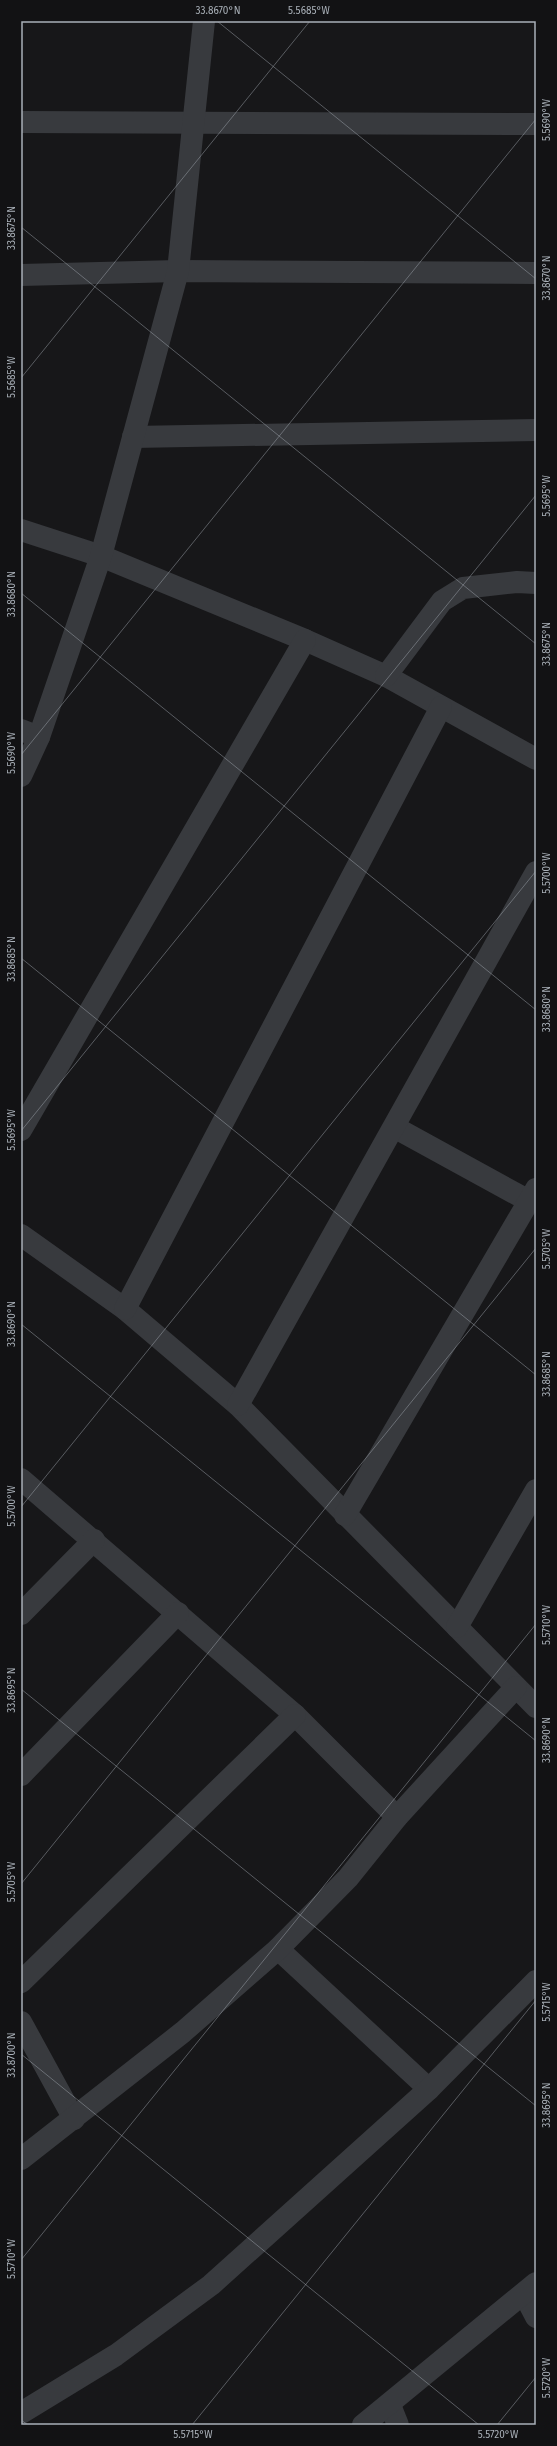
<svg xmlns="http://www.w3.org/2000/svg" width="557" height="2446" font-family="'Fira Sans',sans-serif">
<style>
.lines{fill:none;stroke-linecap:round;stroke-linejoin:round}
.street{stroke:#383a3e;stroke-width:22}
.ticks{fill:none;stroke:#a9b0b8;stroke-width:1;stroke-opacity:0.45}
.neatline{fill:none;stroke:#a9b0b8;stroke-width:1.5}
.ticks-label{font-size:10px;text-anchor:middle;fill:#a9b0b8}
</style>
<rect width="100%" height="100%" fill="#171719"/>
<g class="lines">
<g class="street">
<path d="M21,122L536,124"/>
<path d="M21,275L178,271L536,273"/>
<path d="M133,437L536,430"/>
<path d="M21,530L101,556L305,640L386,676L536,759"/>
<path d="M386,676L442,601L463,588L517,582L536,583"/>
<path d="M21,730L39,737"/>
<path d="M21,776L39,737L101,556L178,271L204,21"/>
<path d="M394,1127L529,1201"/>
<path d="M21,1130L305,640"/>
<path d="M21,1235L125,1309L238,1405L536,1707"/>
<path d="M125,1309L441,707"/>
<path d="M238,1405L536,872"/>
<path d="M21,1479L295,1715L397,1817"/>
<path d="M345,1515L536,1189"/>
<path d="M21,1614L94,1540"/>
<path d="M457,1627L536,1490"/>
<path d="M21,1775L178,1613"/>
<path d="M278,1949L429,2089"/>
<path d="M21,1982L295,1715"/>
<path d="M21,2022L74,2119"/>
<path d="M21,2159L183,2032L278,1949L348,1878L397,1817L516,1687"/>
<path d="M524,2294L536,2317"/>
<path d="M390,2405L398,2425"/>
<path d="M21,2413L116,2355L211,2285L429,2089L536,1981"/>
<path d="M363,2425L536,2283"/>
</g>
</g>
<path class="ticks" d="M217,21L536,279M21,227L536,644M21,378L310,21M21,593L536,1010M21,755L536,119M21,958L536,1375M21,1131L536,495M21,1324L536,1741M21,1507L536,871M21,1689L536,2106M21,1884L536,1248M21,2054L479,2425M21,2260L536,1624M21,2420L28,2425M192,2425L536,2000M497,2425L536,2377"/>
<rect width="557" height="2446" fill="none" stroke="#121214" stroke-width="44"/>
<rect x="22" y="22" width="513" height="2402" class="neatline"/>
<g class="ticks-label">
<text x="218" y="14">33.8670°N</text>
<text x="309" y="14">5.5685°W</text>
<text transform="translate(546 120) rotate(-90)" y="4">5.5690°W</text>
<text transform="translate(11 228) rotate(-90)" y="4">33.8675°N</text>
<text transform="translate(546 278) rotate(-90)" y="4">33.8670°N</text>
<text transform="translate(11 377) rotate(-90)" y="4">5.5685°W</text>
<text transform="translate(546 496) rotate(-90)" y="4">5.5695°W</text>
<text transform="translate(11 594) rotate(-90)" y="4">33.8680°N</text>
<text transform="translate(546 644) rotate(-90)" y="4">33.8675°N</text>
<text transform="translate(11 753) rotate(-90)" y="4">5.5690°W</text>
<text transform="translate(546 873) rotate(-90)" y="4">5.5700°W</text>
<text transform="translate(11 959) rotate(-90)" y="4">33.8685°N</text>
<text transform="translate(546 1009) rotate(-90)" y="4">33.8680°N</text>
<text transform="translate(11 1130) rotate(-90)" y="4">5.5695°W</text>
<text transform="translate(546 1249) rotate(-90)" y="4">5.5705°W</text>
<text transform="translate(11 1324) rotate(-90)" y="4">33.8690°N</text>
<text transform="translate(546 1374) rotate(-90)" y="4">33.8685°N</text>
<text transform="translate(11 1506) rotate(-90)" y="4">5.5700°W</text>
<text transform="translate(546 1625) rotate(-90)" y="4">5.5710°W</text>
<text transform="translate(11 1690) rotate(-90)" y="4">33.8695°N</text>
<text transform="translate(546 1740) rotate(-90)" y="4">33.8690°N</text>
<text transform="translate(11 1882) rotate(-90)" y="4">5.5705°W</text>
<text transform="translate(546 2002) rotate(-90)" y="4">5.5715°W</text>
<text transform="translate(11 2055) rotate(-90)" y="4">33.8700°N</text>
<text transform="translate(546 2105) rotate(-90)" y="4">33.8695°N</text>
<text transform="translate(11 2259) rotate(-90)" y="4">5.5710°W</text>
<text transform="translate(546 2378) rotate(-90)" y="4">5.5720°W</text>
<text x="193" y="2438">5.5715°W</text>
<text x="498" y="2438">5.5720°W</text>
</g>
</svg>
